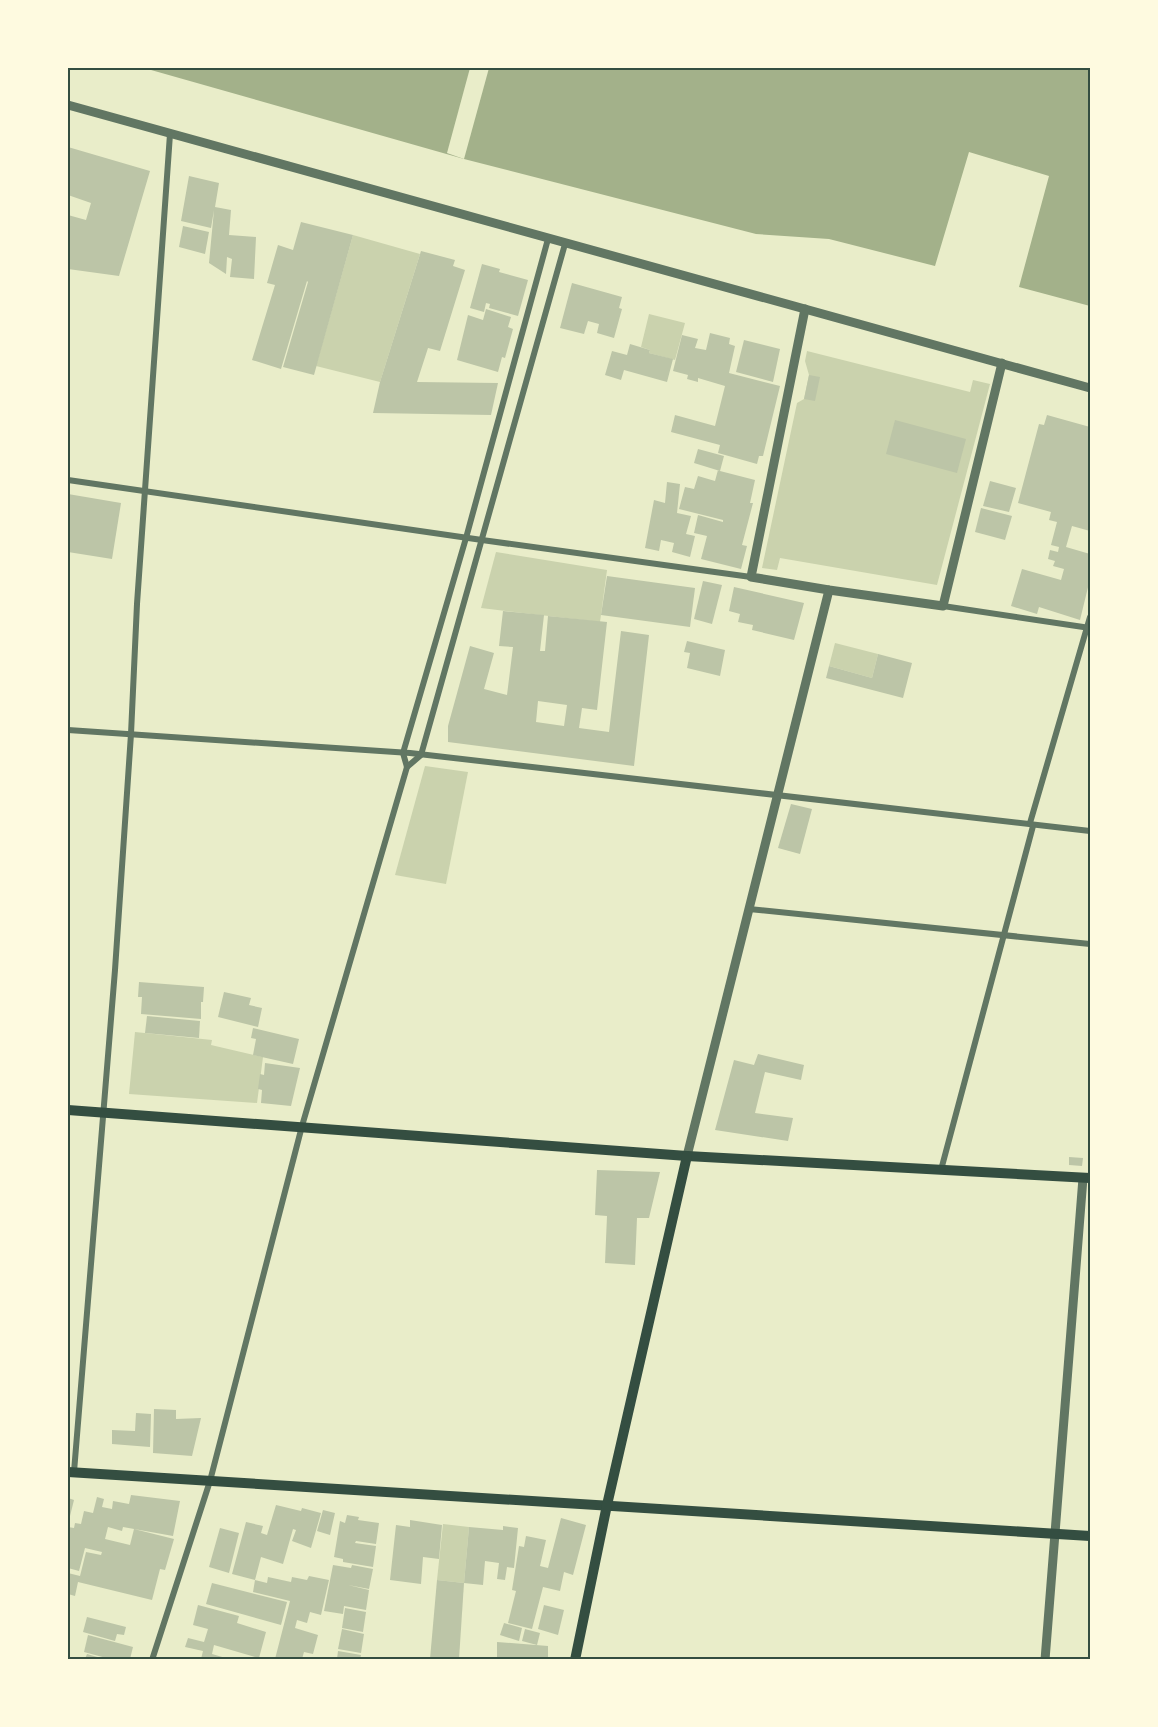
<svg xmlns="http://www.w3.org/2000/svg" width="1158" height="1727" font-family="Helvetica,sans-serif">
<style>
.green{fill:#cad2ad}
.water{fill:#a3b18a}
.pier{fill:#e9edc9}
.building{fill:#bcc5a7;fill-rule:evenodd}
.lines{fill:none;stroke-linecap:round;stroke-linejoin:round}
.minor{stroke:#617663;stroke-width:6}
.tertiary{stroke:#617663;stroke-width:9}
.secondary{stroke:#344e41;stroke-width:10}
.neatline{fill:none;stroke:#344e41;stroke-width:2}
</style>
<rect width="100%" height="100%" fill="#e9edc9"/>
<g class="green">
<path d="M353,235L420,254L380,382L316,366Z"/>
<path d="M649,314L685,323L675,360L649,353L650,350L641,347Z"/>
<path d="M807,351L970,392L973,380L990,384L937,585L780,558L777,570L762,568L797,403L804,399L809,375L805,361Z"/>
<path d="M496,552L607,570L600,622L481,608Z"/>
<path d="M835,643L878,654L872,678L829,666Z"/>
<path d="M425,766L468,772L446,884L395,875Z"/>
<path d="M135,1032L212,1040L211,1045L263,1057L257,1103L129,1094Z"/>
<path d="M443,1524L469,1527L464,1583L437,1580Z"/>
</g>
<path class="water" d="M144,68H1090V306L1019,287L1049,176L969,152L935,266L829,239L756,234L464,159Z"/>
<path class="pier" d="M470,68H489L464,159L447,153Z"/>
<g class="building">
<path d="M68,147L150,171L119,276L68,269V215L86,220L91,203L68,195Z"/>
<path d="M189,176L219,183L215,207L231,210L229,235L256,237L254,279L230,277L232,259L227,257L226,274L209,263L214,210L211,228L181,221Z"/>
<path d="M301,222L353,235L314,375L283,367L308,282L307,281L281,369L252,360L275,285L267,283L278,245L293,250Z"/>
<path d="M183,226L209,232L205,254L179,247Z"/>
<path d="M421,251L455,260L453,266L465,270L440,351L428,348L417,382L498,383L491,415L373,413L380,382Z"/>
<path d="M482,264L500,269L499,272L528,280L518,316L489,308L490,304L486,303L484,312L470,308Z"/>
<path d="M572,283L622,297L619,308L622,309L614,338L597,333L599,324L588,321L584,334L560,328Z"/>
<path d="M486,309L511,317L508,327L513,329L505,358L502,357L498,372L457,360L468,315L483,320Z"/>
<path d="M710,333L730,338L729,344L735,346L729,373L780,386L763,456H759L757,464L718,453L720,445L671,432L675,415L715,426L725,386L698,378V382L687,379L688,375L673,371L682,335L698,339L695,348L706,350Z"/>
<path d="M744,340L780,349L773,382L736,372Z"/>
<path d="M630,344L650,350L649,353L673,359L667,382L624,370L621,380L605,375L612,351L627,355Z"/>
<path d="M809,375L820,377L815,401L804,399Z"/>
<path d="M1047,415L1090,427V531L1072,526L1066,547L1090,554V579L1080,620L1039,607L1037,614L1011,606L1022,569L1061,580L1064,569L1053,566L1055,561L1048,559L1050,550L1058,552L1059,547L1051,545L1057,522L1049,520L1051,512L1018,503L1039,424L1044,425Z"/>
<path d="M895,420L966,439L957,473L886,454Z"/>
<path d="M698,449L724,456L720,471L755,480L750,503H753L742,545L747,546L741,569L701,559L707,536L694,533L698,515L723,522V520L679,509L685,487L694,489L698,476L715,481L718,470L720,471L694,463Z"/>
<path d="M990,481L1016,488L1009,512L983,506Z"/>
<path d="M667,482L680,484L677,513L691,516L686,534L695,536L690,557L672,552L674,543L661,540L659,551L645,548L654,500L665,503Z"/>
<path d="M68,494L121,503L112,559L68,552Z"/>
<path d="M981,508L1012,516L1005,540L975,532Z"/>
<path d="M607,576L695,588L690,627L601,615Z"/>
<path d="M703,581L722,585L712,624L694,619Z"/>
<path d="M734,587L804,603L794,640L752,630L753,625L738,622L740,614L729,611Z"/>
<path d="M503,611L544,615L540,651H545L548,616L607,622L597,710L582,708L579,728L609,732L621,631L649,635L634,766L448,742V726L470,646L494,653L484,689L507,695L513,647L499,646ZM538,701L567,705L564,726L536,722Z"/>
<path d="M687,641L725,650L720,676L687,668L690,653L684,652Z"/>
<path d="M878,654L912,663L903,698L826,678L829,666L872,678Z"/>
<path d="M791,804L812,809L800,854L778,848Z"/>
<path d="M139,982L204,987L203,1002H201V1019L141,1014L142,997H138Z"/>
<path d="M224,992L251,998L249,1005L262,1008L258,1027L218,1017Z"/>
<path d="M147,1016L200,1021L199,1038L145,1033Z"/>
<path d="M253,1028L299,1039L293,1064L253,1055L256,1039L251,1038Z"/>
<path d="M758,1054L804,1065L801,1080L765,1072L755,1113L793,1118L788,1141L715,1130L734,1060L754,1065Z"/>
<path d="M265,1063L300,1068L291,1106L261,1103L262,1090L258,1089L260,1074L264,1075Z"/>
<path d="M1069,1157L1083,1158L1082,1166L1069,1165Z"/>
<path d="M597,1170L660,1172L649,1218H637L635,1265L605,1263L607,1216L595,1215Z"/>
<path d="M154,1409L176,1410V1419L201,1418L192,1456L153,1453Z"/>
<path d="M136,1413L151,1414L150,1447L112,1444V1430L135,1431Z"/>
<path d="M131,1495L180,1501L173,1536L123,1527L122,1531L108,1527L105,1539L130,1545L134,1529L174,1539L165,1570L160,1569L152,1600L78,1582L75,1596L68,1594V1573L80,1576L86,1552L101,1555L102,1552L85,1548L79,1571L68,1568L70,1545H68V1527L74,1528L75,1523L81,1524L84,1511L93,1513L97,1497L104,1499L102,1507L112,1509L113,1501L129,1504Z"/>
<path d="M68,1498L74,1500L68,1524Z"/>
<path d="M276,1505L301,1511L302,1508L321,1513L311,1548L292,1541L296,1530L293,1529L283,1564L261,1557L255,1580L267,1583L268,1577L291,1582L292,1577L307,1580L309,1576L329,1580L321,1615L310,1612L307,1623L297,1620L295,1628L318,1635L313,1654L304,1652L302,1659H275L290,1601L253,1592L255,1580L232,1574L246,1522L263,1526L261,1533L267,1535Z"/>
<path d="M323,1510L335,1513L330,1535L317,1531Z"/>
<path d="M347,1515L359,1517L358,1520L379,1523L376,1544L356,1541L355,1543L376,1546L373,1567L343,1562V1559L334,1557L340,1521L345,1523Z"/>
<path d="M561,1518L586,1525L573,1575L564,1572L560,1591L543,1587L532,1629L508,1623L516,1591L512,1590L519,1546L524,1547L526,1536L546,1540L540,1566L548,1568Z"/>
<path d="M410,1520L442,1525L439,1559L423,1557L421,1584L390,1580L396,1525L410,1527Z"/>
<path d="M503,1526L518,1528L514,1568L507,1567L505,1580L497,1579L499,1563L485,1561L483,1585L464,1583L469,1527L503,1530Z"/>
<path d="M220,1528L239,1533L229,1573L209,1567Z"/>
<path d="M333,1565L351,1568L352,1565L373,1569L369,1589L348,1585L369,1590L366,1610L344,1606L343,1614L324,1611Z"/>
<path d="M437,1580L464,1583L459,1659H430Z"/>
<path d="M212,1583L287,1602L281,1625L206,1604Z"/>
<path d="M198,1605L239,1616L237,1623L266,1632L259,1658L214,1645L212,1654L229,1659H201L203,1651L185,1647L188,1638L204,1642L208,1629L193,1625Z"/>
<path d="M544,1605L564,1610L558,1635L538,1629Z"/>
<path d="M345,1608L366,1612L363,1632L342,1628Z"/>
<path d="M87,1617L126,1627L124,1635L117,1634L115,1641L83,1632Z"/>
<path d="M504,1623L522,1628L519,1641L500,1635Z"/>
<path d="M342,1629L364,1634L361,1653L338,1649Z"/>
<path d="M525,1629L540,1633L537,1645L522,1641Z"/>
<path d="M88,1635L133,1647L130,1659H110L84,1652Z"/>
<path d="M497,1642L548,1646V1659H497Z"/>
<path d="M338,1651L361,1655L360,1659H337Z"/>
<path d="M87,1654L104,1659H85Z"/>
</g>
<g class="lines">
<g class="minor">
<path d="M68,480L482,540L751,577"/>
<path d="M943,606L1090,628"/>
<path d="M68,730L410,753L1090,831"/>
<path d="M407,767L421,755L565,244"/>
<path d="M749,909L1090,944"/>
<path d="M941,1170L1033,826L1030,823L1090,617"/>
<path d="M74,1472L115,970L131,734L137,604L170,134"/>
<path d="M152,1660L210,1481L302,1126L407,767L403,753L466,538L548,239"/>
</g>
<g class="tertiary">
<path d="M68,105L1090,388"/>
<path d="M805,309L751,577L829,590L943,606L1002,363"/>
<path d="M687,1156L829,590"/>
<path d="M1045,1660L1083,1178"/>
</g>
<g class="secondary">
<path d="M68,1110L687,1156L1090,1178"/>
<path d="M68,1472L1090,1536"/>
<path d="M575,1660L607,1505L687,1156"/>
</g>
</g>
<rect width="1158" height="1727" fill="none" stroke="#fefae0" stroke-width="138"/>
<rect x="69" y="69" width="1020" height="1589" class="neatline"/>
</svg>
